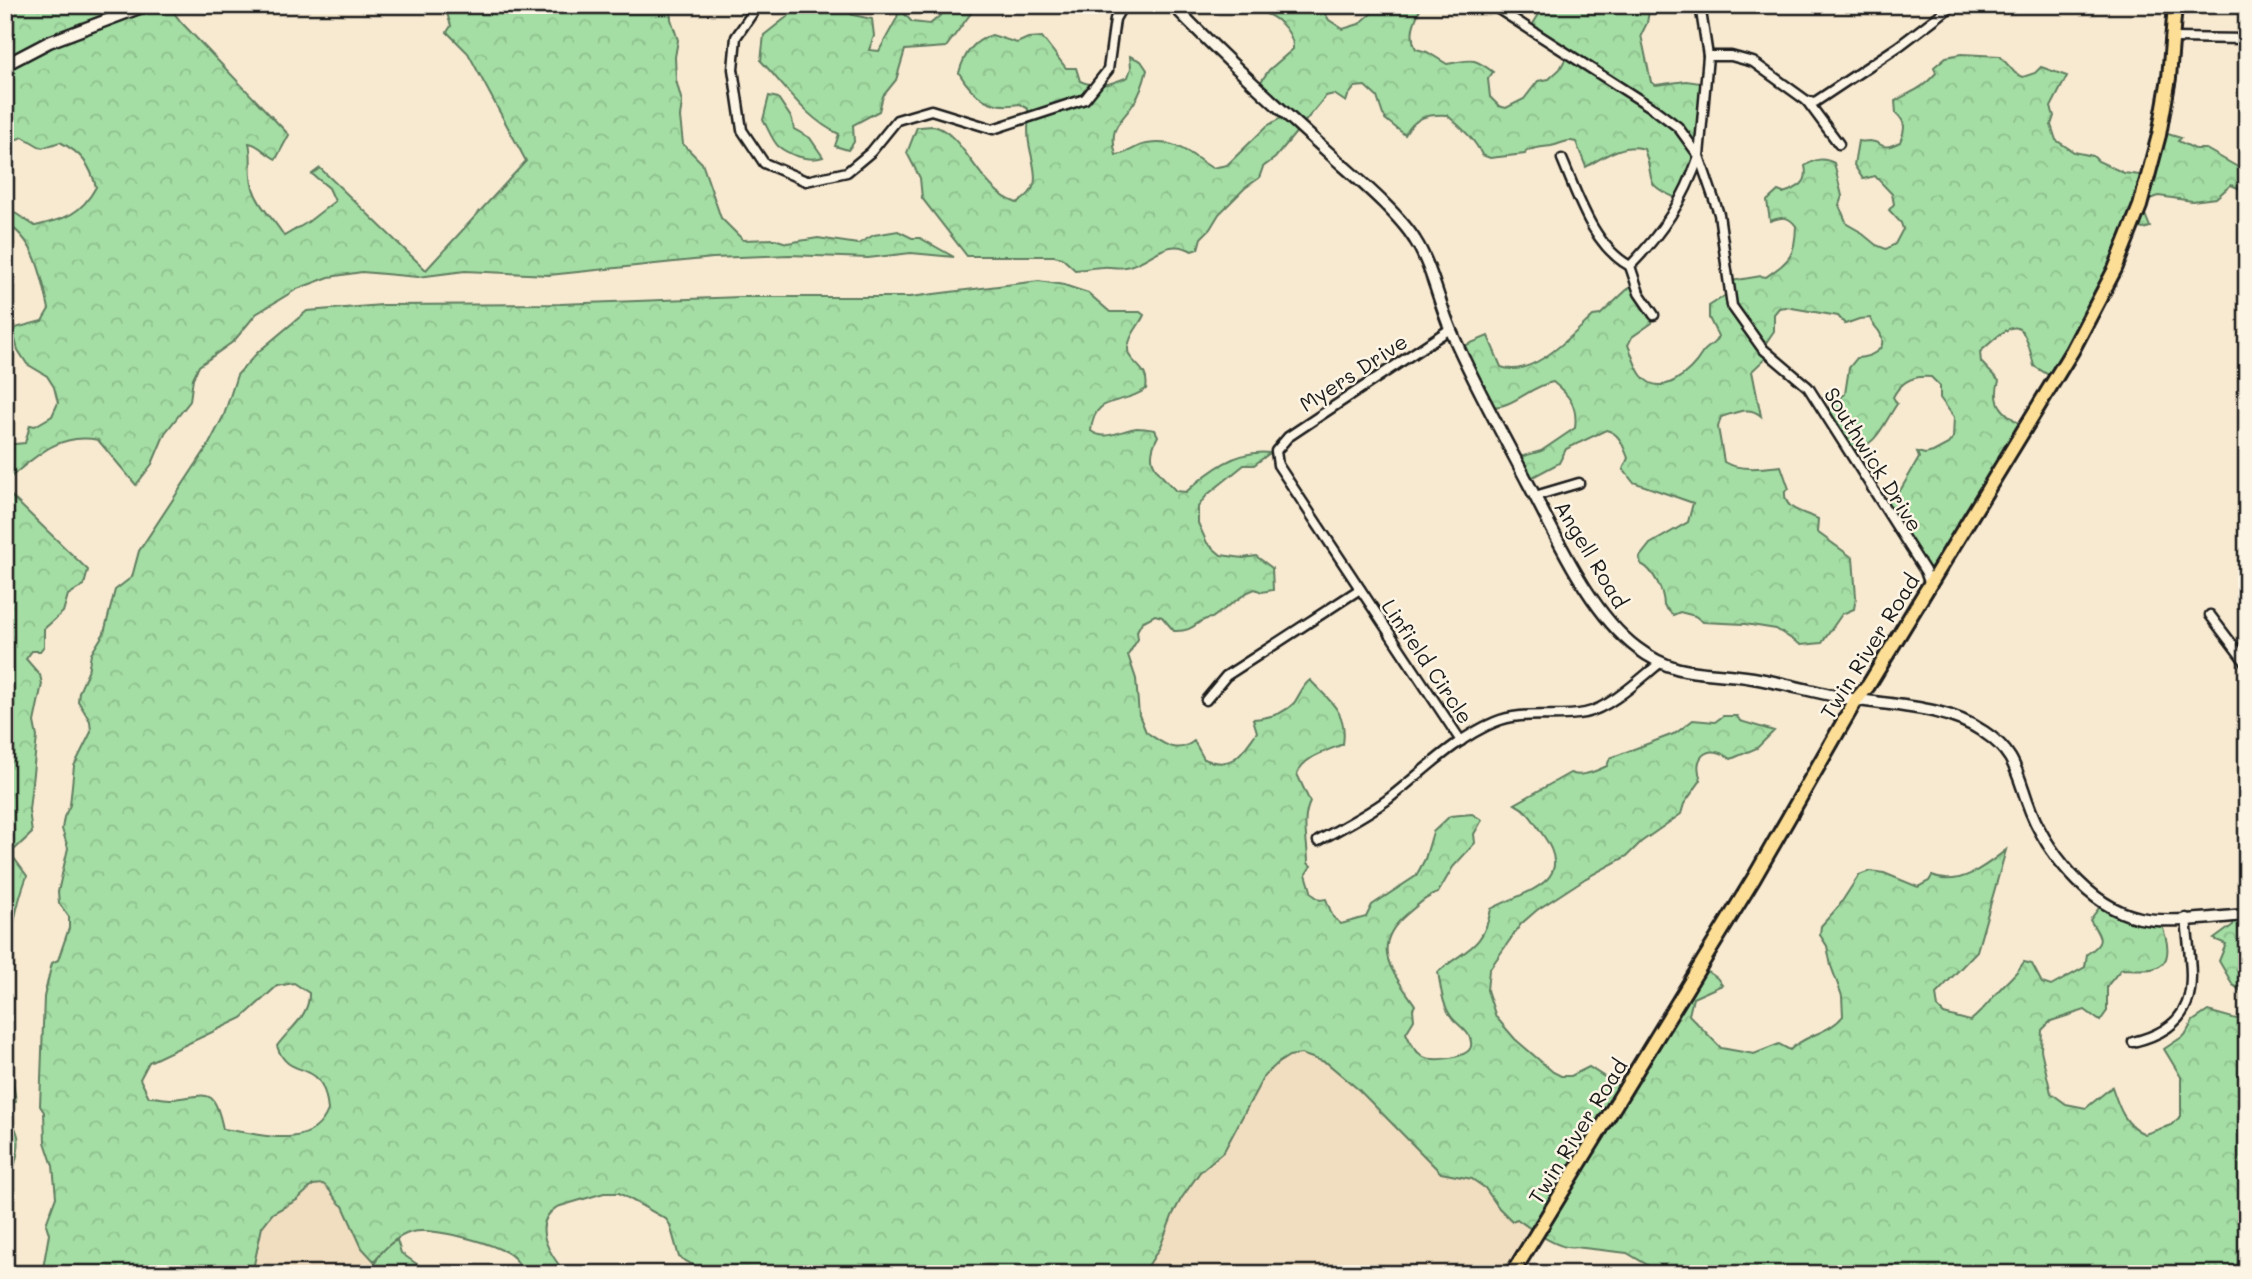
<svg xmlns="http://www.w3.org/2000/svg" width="2252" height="1279" font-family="Mali,sans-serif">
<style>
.built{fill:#f1dec0}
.grass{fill:url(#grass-tufts);stroke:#607d60;stroke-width:2}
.forest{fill:url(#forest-crowns);stroke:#607d60;stroke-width:2;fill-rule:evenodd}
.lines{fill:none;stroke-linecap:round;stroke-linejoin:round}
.minor-casing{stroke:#1c1c1c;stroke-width:13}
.tertiary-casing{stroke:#1c1c1c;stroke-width:15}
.primary-casing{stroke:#1c1c1c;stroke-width:18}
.minor{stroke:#fcf5e5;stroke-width:8}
.tertiary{stroke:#fcf5e5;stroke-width:10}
.primary{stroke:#fcde96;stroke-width:12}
.labels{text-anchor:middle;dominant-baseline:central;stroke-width:5;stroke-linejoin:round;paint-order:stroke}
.street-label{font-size:21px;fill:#1c1c1c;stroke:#fcf5e5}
</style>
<defs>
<pattern id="grass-tufts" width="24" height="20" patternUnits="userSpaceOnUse" patternTransform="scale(1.75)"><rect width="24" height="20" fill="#a4dea4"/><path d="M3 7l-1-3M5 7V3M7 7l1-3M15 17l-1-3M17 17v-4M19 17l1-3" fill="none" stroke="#8dbe8d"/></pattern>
<pattern id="forest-crowns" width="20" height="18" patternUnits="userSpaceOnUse" patternTransform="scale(1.75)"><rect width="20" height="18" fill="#a4dea4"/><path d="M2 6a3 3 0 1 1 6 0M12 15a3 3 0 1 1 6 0" fill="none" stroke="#8dbe8d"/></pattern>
</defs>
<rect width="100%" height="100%" fill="#f8ead1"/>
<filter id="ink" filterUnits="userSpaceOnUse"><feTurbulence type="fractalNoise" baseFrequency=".0143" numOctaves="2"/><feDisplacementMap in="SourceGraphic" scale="14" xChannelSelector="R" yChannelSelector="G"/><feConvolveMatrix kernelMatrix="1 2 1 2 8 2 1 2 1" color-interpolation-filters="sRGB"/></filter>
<g filter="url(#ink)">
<g class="built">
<path d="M1301,1054L1327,1063L1359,1090L1441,1173L1472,1178L1485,1188L1507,1216L1512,1220L1517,1219L1532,1230L1511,1274H1143L1160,1247L1173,1214L1181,1199L1200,1172L1224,1151L1264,1076L1278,1063L1289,1056Z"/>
<path d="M313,1184H323L343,1206L362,1248L374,1261L372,1274H252L262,1227L273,1213L297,1200Z"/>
</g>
<path class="grass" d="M397,1240L401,1253L431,1274H372C375,1258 382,1247 397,1240Z"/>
<g class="forest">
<path d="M5,5H168L181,22L289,135L276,159C266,155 259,144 249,143C253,158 248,173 253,188C258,206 275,220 284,236L308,222L335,201L329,188L312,174L320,168L426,270L526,161L468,53L447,32L451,26L446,10L442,5H670L671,19L678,40L675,57L676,80L682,102L680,117L683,144L702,163L721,218L743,240L774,239L787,243L818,238L858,244L874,235L898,231L912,238H920L954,257L911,253L868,258L789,255L713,258L549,275L465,271L418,277L362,272L329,277L297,289L256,314L234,341L199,366L193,378L190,401L165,433L152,464L136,485L98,440C58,432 34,458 5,482V445L25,443L30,425L35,426L52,416L58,403L54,387L47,376L27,364L18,350L12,329L42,321L49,309C42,278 36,239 5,223V198L15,213L35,226C64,219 81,215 96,187C90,164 81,153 60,142L42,148L23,137L5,143Z"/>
<path d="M802,5H833L853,15L872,19L874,36L869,50L879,51L897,18L899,8L912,22L930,24L953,5H977L946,47L905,50L896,80L883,96L879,111L853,125L854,142L848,150L835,146L839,134C806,119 786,87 761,61L764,35Z"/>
<path d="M1258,5H1320L1329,20L1343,29L1359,24L1381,5H1422C1415,20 1408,33 1416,49L1427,52L1447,64C1471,61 1470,55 1493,72L1488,79L1490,97L1499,106L1506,108L1524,99L1538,81L1549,79L1560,69L1567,56L1531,27L1541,11L1548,8L1551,10L1555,5H1650L1647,23L1641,35L1651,82L1656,85L1686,81L1708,84L1698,158L1676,198C1640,182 1657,181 1644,149C1625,142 1603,157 1586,167L1576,142C1565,139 1562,144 1551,146C1542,147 1536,147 1526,151L1525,154L1490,158L1482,155C1474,138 1461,128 1447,115C1427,114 1415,117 1405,135L1385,119L1386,118L1383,115L1377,97L1365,86L1355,87L1348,96L1346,102L1334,94L1326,96L1275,158L1263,167L1259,178L1245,188L1219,214L1210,229L1201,238L1198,249L1192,251C1164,236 1151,263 1125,267C1118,269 1110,266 1103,267C1093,267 1084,270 1075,270L1062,258L1054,256H967L922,198L920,178L907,153L917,127C922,127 929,126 933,126C964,132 979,191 1017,203C1045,188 1033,168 1029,143C1027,133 1029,121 1028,109L1020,104C991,109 974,98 959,73C964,54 973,41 992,35L1017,43L1028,38L1042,37L1066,68H1076L1080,81C1098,89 1111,84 1128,77L1131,68L1130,56L1141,61L1147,70C1144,82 1141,93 1134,103C1121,123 1108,126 1116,155C1128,154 1136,145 1147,144C1178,139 1189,154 1212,168L1227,165L1267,126L1286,115L1258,86L1269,70L1293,49C1294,30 1274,15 1258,11Z"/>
<path d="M1961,54L2000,56L2015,73L2023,77L2035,73L2041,67L2067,76L2051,107L2054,116L2051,125L2056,140L2074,152L2093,156L2098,161L2124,173L2147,176L2161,132L2181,138L2178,141L2195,149H2206L2243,170L2247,173V192L2231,185L2216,198L2192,201L2159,196L2140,202L2150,227L2143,229L2132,225L2052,377L2034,366C2022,314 2015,320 1980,352L1981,362L1999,381C1991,406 2006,414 2024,427L1931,581L1883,503L1901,489L1919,458L1917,452L1925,454L1933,452L1948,444L1953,438L1954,417L1940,398V386L1931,377C1914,375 1901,381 1893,397L1897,404C1882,426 1878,445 1850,452L1823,413L1845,394L1849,368L1857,358C1870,357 1889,350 1880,333C1877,327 1872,325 1870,318L1859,319L1845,324L1838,316L1786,307L1779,308L1774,314V331L1763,347L1769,355L1752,371L1761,416C1749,405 1735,413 1721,417L1718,427L1724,462C1739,471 1763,468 1781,466L1789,489L1785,491C1783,511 1805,512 1818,519L1817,532L1853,558L1856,597L1854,609L1842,614L1822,643L1801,645L1776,629L1745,624L1703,622L1695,616L1680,612L1673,615L1664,606C1664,592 1654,570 1641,564L1639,558L1650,544L1688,522L1693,503L1633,482L1623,469L1628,458C1623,446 1620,433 1606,430L1566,449L1559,463L1531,478L1516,458L1541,451L1575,428C1578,406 1569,395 1553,382C1530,386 1512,409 1489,407L1459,348L1488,336L1501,367C1532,379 1572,335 1593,316L1600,315L1633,284L1653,314L1652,323L1632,337L1628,345C1632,354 1635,367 1641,375C1660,400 1691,372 1701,355C1706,346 1715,346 1718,336L1709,318V306L1726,295L1725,282L1761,276L1766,277C1790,260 1795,257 1796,226C1788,215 1782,217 1770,221L1767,201L1778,191L1783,193C1799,188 1809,183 1805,166C1815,159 1823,157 1834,163L1842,196L1839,205L1847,224L1859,231L1876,245L1886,249L1895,244L1903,229L1901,223L1889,210L1894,204L1892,194L1875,176L1863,179L1854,165L1858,141C1862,142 1866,141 1870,141C1886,143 1879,152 1900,142C1905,129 1907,123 1896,113L1895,101C1914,90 1921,90 1936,73L1934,67L1946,57Z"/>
<path d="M769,96L778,98L792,119L794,129L810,138L823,157C809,162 789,155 778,146C772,140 768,128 763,120Z"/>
<path d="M1039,281L1064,285L1088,293L1110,312H1140L1144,315C1140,324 1133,331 1130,340C1120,365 1151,362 1146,389C1121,407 1094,393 1091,431C1106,442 1120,430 1137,428C1142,428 1149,429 1155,430L1158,436C1143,464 1158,471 1176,491L1186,492C1209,471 1237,449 1270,453L1254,465H1244L1207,495L1198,507V523L1207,543L1221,555L1243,558L1256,556L1272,568L1273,590L1262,592L1255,589L1248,592L1212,618C1195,619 1197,632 1174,631L1162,617L1155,615L1142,622L1137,631L1138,639L1128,655L1136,679L1139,715L1146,732C1162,742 1175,756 1194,741L1204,759C1234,771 1242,752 1257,732L1253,719C1268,718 1283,715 1294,703C1300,695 1302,686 1310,680C1330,701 1348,712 1343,744C1327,751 1303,757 1297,774L1310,802C1301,821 1308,842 1308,863L1311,866L1306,874L1312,894L1320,900L1326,899L1333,917L1341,924L1366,917L1372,905L1416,876L1425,859L1433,832L1450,816L1472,814L1482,820L1474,834L1475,843L1453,867L1438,893C1426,896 1417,906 1407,914C1368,947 1393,972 1415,1005L1413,1009L1414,1020L1406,1033C1409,1040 1415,1051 1422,1056C1430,1063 1470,1058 1471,1046C1473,1034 1460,1027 1453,1019C1442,1006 1441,988 1438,972C1466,948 1483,950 1491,909C1523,891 1578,884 1543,835C1534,822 1529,811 1515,804L1570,773C1581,778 1596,771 1607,766L1610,758L1676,733L1693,720L1715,722L1723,716H1737L1740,721L1774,731L1757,748L1731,759C1711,743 1691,754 1701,780L1684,804L1681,814L1641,842L1627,856L1586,878L1537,910L1521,924L1489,970L1487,990L1496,1017L1515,1039L1553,1072L1561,1076H1571L1589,1067L1623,1089L1702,968L1717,978L1722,985L1693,998L1689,1015L1721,1048L1754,1054L1779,1044L1790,1050C1805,1034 1829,1034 1843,1016L1842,996L1831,966L1827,946L1820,935L1821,926L1839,906L1859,875L1870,871L1884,873L1918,887L1929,881L1932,876C1959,888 1987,865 2006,850L1977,951L1936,994L1938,1008L1944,1014L1970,1021C1983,1011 1991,999 2001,988C2011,977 2015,976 2024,962L2032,964L2042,983L2051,986L2085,967L2087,954C2106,942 2101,938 2090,920L2102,904L2161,923C2166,936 2175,962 2155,968C2149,971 2129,969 2121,969L2107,986V1011L2100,1021L2085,1010L2051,1021L2042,1030L2041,1050L2051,1093L2066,1104L2086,1108L2112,1087C2119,1108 2125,1126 2145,1134L2171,1125L2181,1116V1077L2164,1049L2185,1035L2193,1021L2208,1011L2236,1019L2247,1012V1274H1663L1627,1253L1575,1247C1559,1251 1531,1229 1517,1219L1512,1221L1499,1208L1485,1188L1472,1179L1441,1173L1359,1090L1327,1063L1301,1054L1289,1056L1278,1063L1264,1076L1224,1151L1200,1172L1181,1199L1173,1214L1160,1247L1143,1274H699L698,1268L679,1257L670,1225L666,1219L619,1193H604L557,1207C529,1225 551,1256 566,1274H522C521,1263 512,1254 502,1250C483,1241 432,1227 412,1232C396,1236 384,1249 374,1261L362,1248L343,1206C335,1202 332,1190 323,1184L313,1185L297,1200L273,1213L262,1227L252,1274H42L49,1234L46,1224L56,1197L53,1166L45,1142L44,1112L40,1106L44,997L52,963L58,960L69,928V917L59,903L58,892L68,848L62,829L64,817L70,805L74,766L91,732L90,721L78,701L79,692L88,672L91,654L104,633L115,590L132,577L139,551L208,446L224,415L237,375L258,352L307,311L382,305L560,304L740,297H910ZM294,983L309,993C310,1016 289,1029 277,1046C289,1084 323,1053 328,1110C312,1153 258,1133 223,1129C214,1086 209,1095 172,1099C164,1099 157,1097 149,1097L140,1079L149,1062L242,1018L277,986Z"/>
<path d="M5,490L88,570L84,585L68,595L63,612L44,629V646L40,651H32L26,659L40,675L42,684L34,722L37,737L29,810L32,833L14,850V858L27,876C2,941 3,1033 16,1101C1,1112 15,1122 18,1136C21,1151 11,1177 5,1191Z"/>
<path d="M2235,916H2247V995L2233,985L2219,961L2226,944L2214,939L2233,925Z"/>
</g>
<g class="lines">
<defs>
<g id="minor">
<path d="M758,5L736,37L733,69L742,130L764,163L806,181L847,172L871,152L897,120L931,110L993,129L1085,99L1108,70L1115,19L1123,5"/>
<path d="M1492,5L1654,109L1678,127L1699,156C1684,200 1662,233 1630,266L1639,293L1654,315"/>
<path d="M1700,5L1708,56L1699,156L1719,214L1732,306L1762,348L1808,387L1925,571L1930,585"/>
<path d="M2173,38L2247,39"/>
<path d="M1708,56H1731L1753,62L1807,101L1815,102L1899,46L1953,5"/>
<path d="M1807,101L1839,144"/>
<path d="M1562,159C1578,196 1593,246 1630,266"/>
<path d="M1450,329L1288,437L1276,451L1278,465L1461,741"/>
<path d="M1535,496L1579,483"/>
<path d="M2210,615L2247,664"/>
<path d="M1206,700L1226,676L1360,589"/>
<path d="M1318,841C1341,828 1365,816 1387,800C1422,773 1454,739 1495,722C1523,710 1555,719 1585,713C1610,708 1640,679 1660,663"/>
<path d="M2133,1042C2207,1024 2191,977 2186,918"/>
</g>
<g id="tertiary">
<path d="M1173,5C1223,57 1276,105 1329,153C1354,176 1398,212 1415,240C1432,266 1439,304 1452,333C1474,384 1502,433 1528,483C1556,535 1589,612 1637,648C1678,679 1707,670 1753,678C1789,684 1823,695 1858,700C1900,706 1947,707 1984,732C2013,751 2016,769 2027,801C2043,848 2088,907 2140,918C2171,924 2214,917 2247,915"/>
<path d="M5,65L49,42L147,5"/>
</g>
<path id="primary" d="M1512,1274L1754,878L1856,700L1868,686L2072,351L2115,269L2140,206L2159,135L2169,78L2175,5"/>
</defs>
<use href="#minor" class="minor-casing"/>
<use href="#tertiary" class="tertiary-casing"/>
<use href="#primary" class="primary-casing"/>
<use href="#minor" class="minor"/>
<use href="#tertiary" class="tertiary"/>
<use href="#primary" class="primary"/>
</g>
</g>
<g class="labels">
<g class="street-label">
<text transform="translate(1353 372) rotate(-33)">Myers Drive</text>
<text transform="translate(1874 459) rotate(58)">Southwick Drive</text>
<text transform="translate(1592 554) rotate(59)">Angell Road</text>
<text transform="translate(1869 646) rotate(-58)">Twin River Road</text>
<text transform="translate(1428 661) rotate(56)">Linfield Circle</text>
<text transform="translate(1577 1131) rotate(-58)">Twin River Road</text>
</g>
</g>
<rect width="2252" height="1279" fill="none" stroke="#fcf5e5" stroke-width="28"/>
<rect x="14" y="14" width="2224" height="1251" fill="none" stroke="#1c1c1c" stroke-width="2.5" filter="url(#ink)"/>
</svg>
